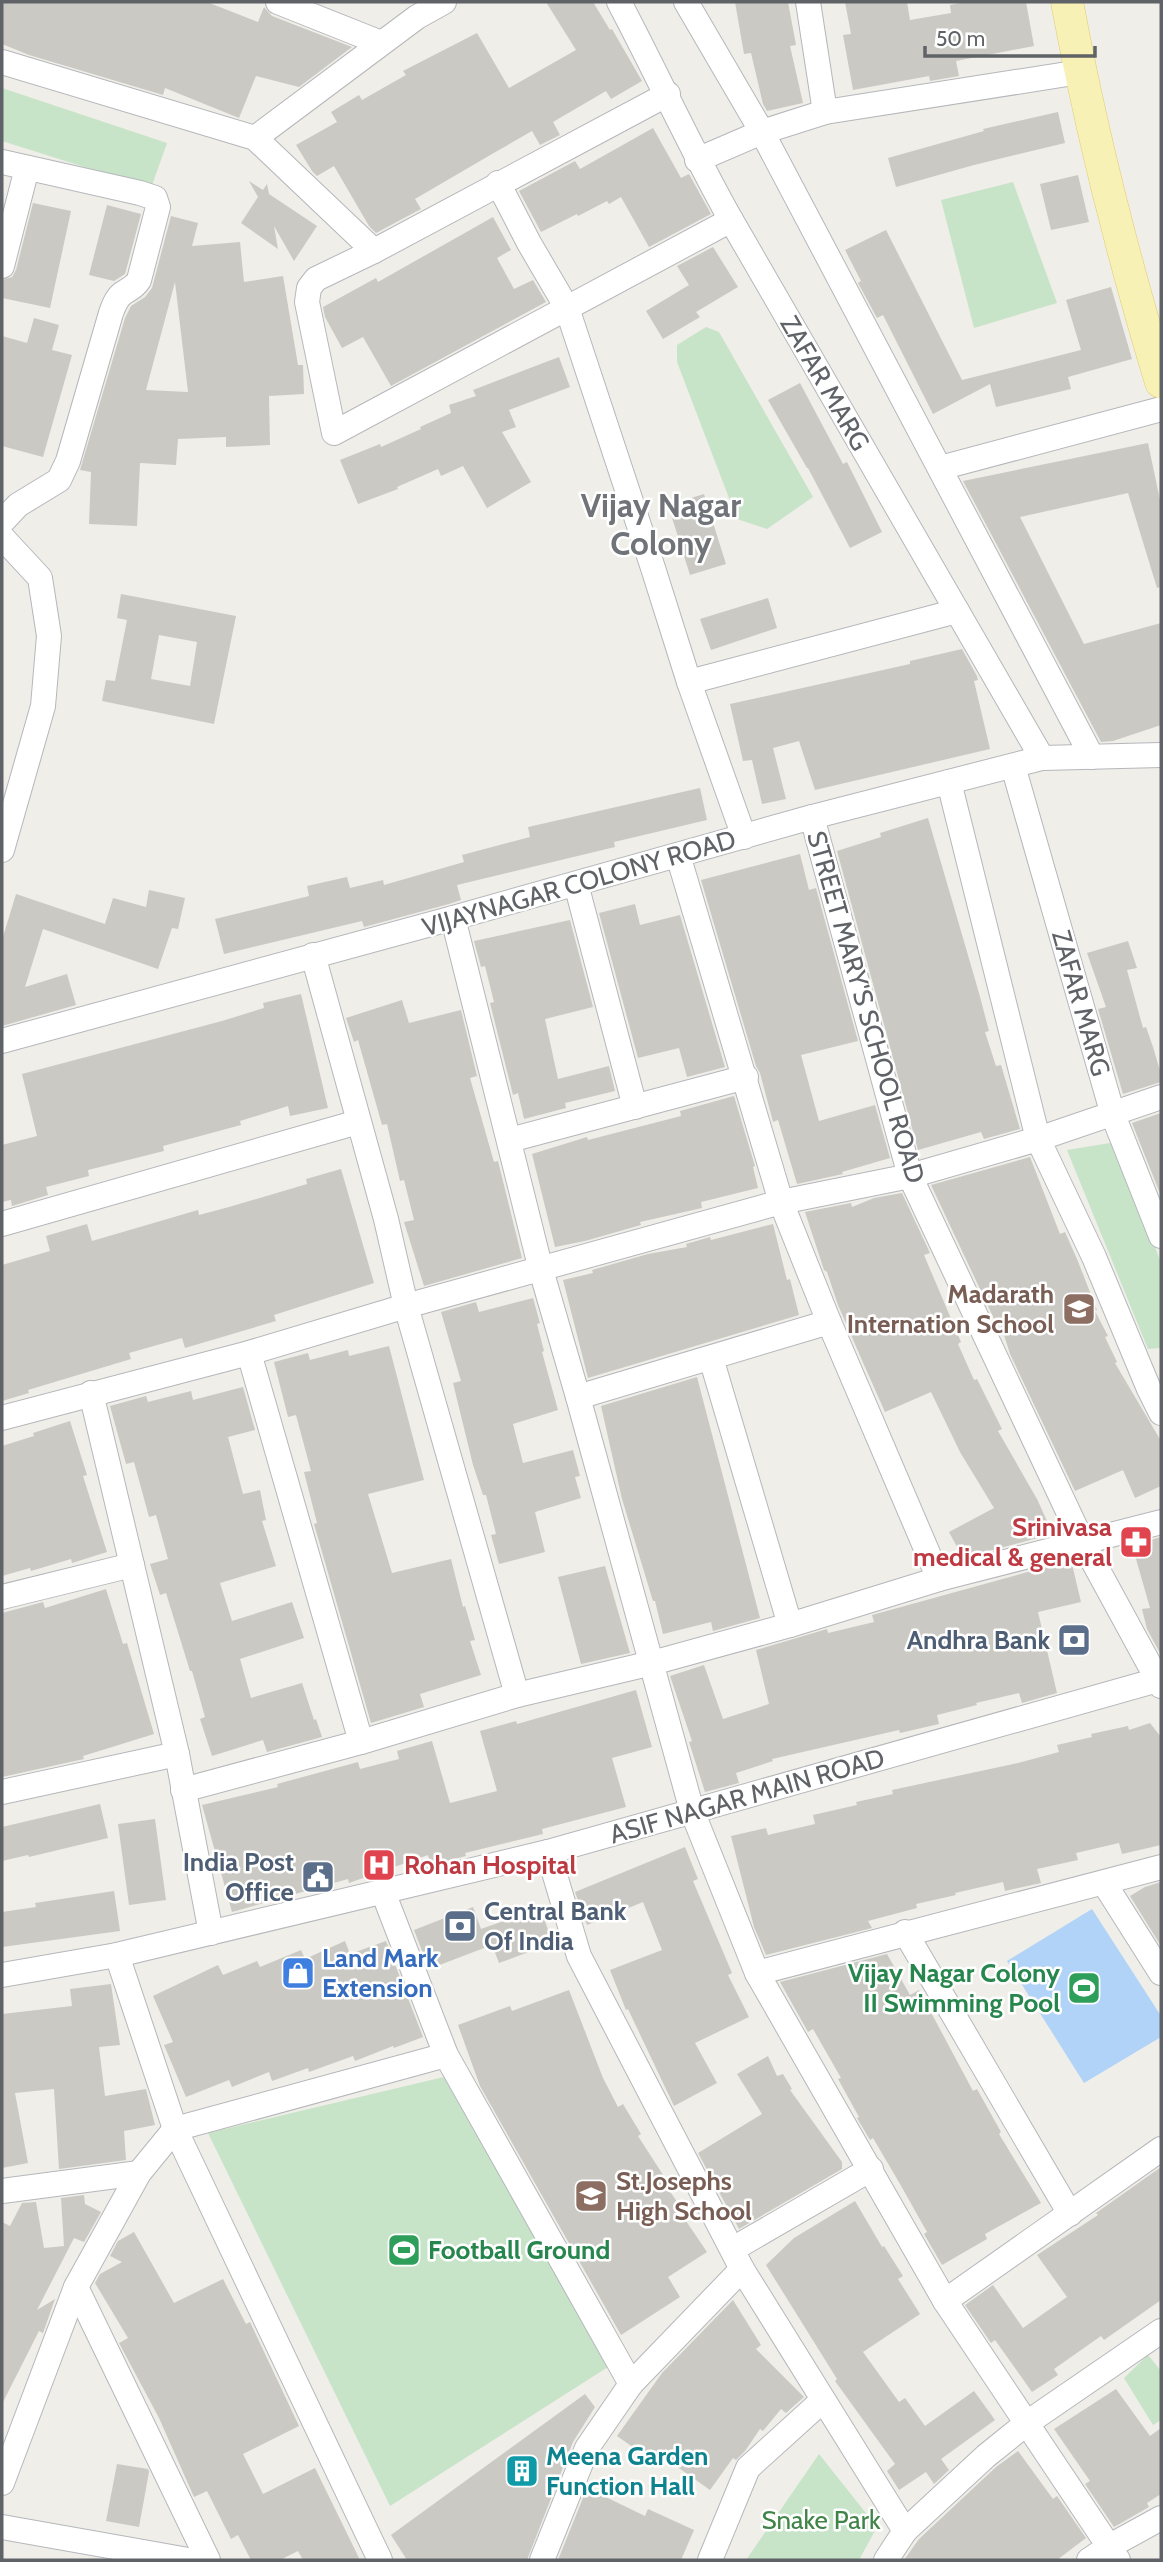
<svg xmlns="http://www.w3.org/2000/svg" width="1163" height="2562" font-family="Cabin,sans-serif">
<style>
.green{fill:#c7e4c9}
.water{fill:#b1d3f7}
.building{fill:#cbc9c4;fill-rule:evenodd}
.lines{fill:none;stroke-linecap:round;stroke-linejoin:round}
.minor-casing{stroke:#b5b7bb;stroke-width:26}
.major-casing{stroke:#e3ca6d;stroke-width:33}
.minor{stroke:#fff;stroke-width:24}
.major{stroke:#f7f1b5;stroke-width:32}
.labels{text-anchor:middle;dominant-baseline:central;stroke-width:5;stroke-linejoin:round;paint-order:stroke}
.street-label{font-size:26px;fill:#5f6266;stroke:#fff}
.education-label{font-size:26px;font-weight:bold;fill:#785e54;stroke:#fff;text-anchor:end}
.health-label{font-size:26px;font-weight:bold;fill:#be3a42;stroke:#fff;text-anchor:end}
.service-label{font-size:26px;font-weight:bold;fill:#4e5e75;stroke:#fff;text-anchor:end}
.shop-label{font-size:26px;font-weight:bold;fill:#366cbe;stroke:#fff;text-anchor:start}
.leisure-label{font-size:26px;font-weight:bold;fill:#27864d;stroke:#fff;text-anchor:end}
.culture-label{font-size:26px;font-weight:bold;fill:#0d838f;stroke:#fff;text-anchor:start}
.park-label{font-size:26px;fill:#408448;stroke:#fff}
.district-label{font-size:33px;font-weight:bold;fill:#707478;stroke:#fff}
</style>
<rect width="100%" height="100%" fill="#efeee8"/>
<g class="green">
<path d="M2,88L167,143L151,188L2,141Z"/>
<path d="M1013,182L1057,303L974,328L941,200Z"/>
<path d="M706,327L719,332L813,497L767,529L737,519L677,362V345Z"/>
<path d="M1116,1142L1161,1263V1348L1148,1349L1067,1150Z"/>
<path d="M448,2076L608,2367L390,2506L208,2133Z"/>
<path d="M1148,2355L1161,2371V2420L1153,2425L1124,2378Z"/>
<path d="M819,2454L877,2527L859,2560H746Z"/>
</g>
<path class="water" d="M1092,1909L1161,2016V2037L1084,2083L1007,1961Z"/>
<g class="building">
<path d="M2,2H207L258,22L264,7L272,16L352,47L299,87L256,76L239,118L165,88L163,95L29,55L2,44Z"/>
<path d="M546,2H593L610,30L612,29L642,81L611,99L606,91L553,122L560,135L540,145L532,131L492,154L415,199L421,209L376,233L369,226L334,166L317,176L312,171L296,145L337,122L331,112L359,95L362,100L406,75L403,71L477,33L509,88L576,50Z"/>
<path d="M735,2H788L796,45L790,46L803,103L767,111L763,104L751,53L744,54Z"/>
<path d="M845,2H907L910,20L951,13L950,5L967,2H1026L1034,46L956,61L959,76L930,81L929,76L853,90L843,35L851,34Z"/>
<path d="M1058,112L1065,143L974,165L896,187L888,158L984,131L983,129Z"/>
<path d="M653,128L681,178L689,174L711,214L649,247L621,197L609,204L607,201L578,216L577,214L541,232L519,191L575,161L580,169Z"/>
<path d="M1078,175L1089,222L1051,230L1040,184Z"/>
<path d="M249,181L263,190L267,184L269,194L317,226L294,261L274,226L278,249L241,223L258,197Z"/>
<path d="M33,203L71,211L50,308L2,298V280L12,277L16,270Z"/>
<path d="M107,205L141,214L125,274L114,281L89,275Z"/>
<path d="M171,216L198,223L192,246L240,242L244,282L283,276L298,365H303L304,394L269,396L270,445L226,447V437L178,439L176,465L140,463L137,526L89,524L91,472L80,470L125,318L131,306L145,297L152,288ZM175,282L188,392L146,390Z"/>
<path d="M493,217L511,250L497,258L514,289L533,280L546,302L391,386L363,337L342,348L325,317L323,307L376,278L378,282Z"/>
<path d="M886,230L962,380L1081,350L1066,300L1111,287L1132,359L1068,377L1071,389L996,407L990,384L933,414L883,315L877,318L858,283L861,281L845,250Z"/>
<path d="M713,247L738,287L696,312L700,317L663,339L646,311L689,285L677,266Z"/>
<path d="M34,318L59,325L52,350L72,355L43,457L2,446V336L27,343Z"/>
<path d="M559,357L570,387L509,410L516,427L502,432L531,482L487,508L463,466L441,476L438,469L397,487L398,489L358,504L340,460L380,444L381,447L421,429L420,427L451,413L449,405L476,396L473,390Z"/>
<path d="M800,383L843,464L847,462L882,532L850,548L808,468H807L768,400Z"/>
<path d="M1148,443L1161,505V587L1157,588L1128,493L1020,517L1084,644L1161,623V725L1113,741L1101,742L963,481Z"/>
<path d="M704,494L726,564L690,575L668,505Z"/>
<path d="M121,594L236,616L214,724L102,701L106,680L115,681L127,620L117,618ZM159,635L197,642L190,686L151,679Z"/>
<path d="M768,598L777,628L711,650L700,619Z"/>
<path d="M962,649L977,676L978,680L974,681L990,749L815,790L799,741L773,748L786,799L762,804L752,760L743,761L730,704L910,664V661Z"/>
<path d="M700,788L707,820L614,842L615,847L457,885L461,900L449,904L364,927L362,921L224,954L215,919L309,896L307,886L347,877L350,888L383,880L384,885L464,862L462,855L530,837L528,827Z"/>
<path d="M928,818L979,993L989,1031L985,1032L996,1066L1001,1065L1020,1129L984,1139L981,1132L918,1150L837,851L881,837L880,833Z"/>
<path d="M800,854L809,890L816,888L858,1041L801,1055L819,1121L875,1105L890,1158L842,1172L843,1174L797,1184L778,1120L773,1122L760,1073L756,1066L701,880Z"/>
<path d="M149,890L185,898L178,929L172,928L158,969L43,929L25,987L67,974L76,1005L2,1026V940L16,894L105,924L113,898L146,907Z"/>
<path d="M635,904L640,925L680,915L725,1067L687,1077L679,1048L638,1058L599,913Z"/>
<path d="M570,920L593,1007L545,1019L558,1079L609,1066L615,1091L565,1103L566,1108L524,1119L518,1093L513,1095L490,1003L494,1002L485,966L481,967L474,941Z"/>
<path d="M1128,941L1137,968L1127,970L1143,1028L1146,1027L1153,1047L1161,1074V1082L1123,1094L1098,1009L1106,1007L1087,953Z"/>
<path d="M301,994L328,1108L290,1116L288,1106L240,1121L241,1125L163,1146L164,1151L88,1170L89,1176L46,1187L48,1195L12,1206L11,1200L2,1202V1145L37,1136L22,1074L222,1021L264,1008L263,1003Z"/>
<path d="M402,1000L409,1023L461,1010L477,1076L470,1078L494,1162L498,1161L522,1258L424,1286L404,1222L414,1220L404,1180L400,1181L387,1124L382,1125L358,1040L354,1042L346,1018Z"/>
<path d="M734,1096L755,1166L753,1167L758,1188L701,1202L702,1208L640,1222L641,1225L585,1241L555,1247L532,1154L587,1137L588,1140L681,1116L680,1111Z"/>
<path d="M1161,1113V1196L1132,1123Z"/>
<path d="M1030,1157L1060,1234L1065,1232L1077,1259L1097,1310L1095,1311L1108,1336L1105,1337L1117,1362L1115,1363L1161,1441V1486L1135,1498L1123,1470L1075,1491L1010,1354L999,1319L995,1321L931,1185Z"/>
<path d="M341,1169L374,1283L274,1315L276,1321L185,1348L182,1338L129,1353L131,1359L28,1390L29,1393L2,1401V1265L50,1251L46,1236L87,1224L92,1241L198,1210L199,1215L229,1207L307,1184L306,1179Z"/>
<path d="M902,1193L930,1253L924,1255L961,1342L958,1344L974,1380L977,1379L1002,1429L998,1431L1037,1499L1053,1534L963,1558L949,1532L994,1508L960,1452L931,1392L885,1412L861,1358L838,1305L827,1272L824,1270L805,1212L851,1203L852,1207L874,1198Z"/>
<path d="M773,1224L787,1280L790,1279L799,1315L588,1378L563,1280L593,1273L592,1270L648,1254L687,1247L686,1244L710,1237L711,1240Z"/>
<path d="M533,1298L540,1323L537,1324L544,1351L542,1352L558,1410L513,1424L523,1463L573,1450L580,1476L575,1477L581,1498L535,1512L545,1552L499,1564L491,1535L496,1534L486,1495H483L473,1465L453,1383L461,1381L441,1312L476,1302L479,1312Z"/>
<path d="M389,1346L424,1480L368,1494L392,1573L451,1559L463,1607L465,1606L475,1640L470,1641L481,1675L420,1694L424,1707L371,1723L314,1524L317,1523L304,1472L311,1471L296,1415L288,1417L274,1362L308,1353L310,1360L348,1350L349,1356Z"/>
<path d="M697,1377L760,1618L713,1631L711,1622L663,1634L655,1601H653L622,1499L601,1406Z"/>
<path d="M243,1387L255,1430L228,1437L243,1494L260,1490L266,1520L262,1521L276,1566L220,1583L232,1621L292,1602L304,1638L240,1659L251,1698L302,1683L314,1720L316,1719L322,1737L267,1752L263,1740L212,1756L200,1719L205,1717L192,1671H190L166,1593L160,1595L150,1564L168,1559L156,1515L149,1517L134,1462L126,1464L110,1406L146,1396L148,1402L191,1391L193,1400Z"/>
<path d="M70,1421L87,1475L83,1476L107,1552L72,1563L71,1559L31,1571L30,1568L2,1576V1446L34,1436L33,1433Z"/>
<path d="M1161,1537V1655L1147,1629L1142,1609L1150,1608L1132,1545Z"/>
<path d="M1071,1560L1081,1602L1038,1612L1057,1693L1022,1703L1019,1693L976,1703L977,1705L937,1715L939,1724L900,1733L899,1730L772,1759L773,1761L736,1773L739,1783L705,1792L689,1742L692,1741L670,1676L704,1665L723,1719L769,1704L756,1650L827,1629L828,1633L874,1622L872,1615Z"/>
<path d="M605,1566L630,1653L581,1664L558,1577Z"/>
<path d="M106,1589L123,1644L127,1643L154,1734L83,1756L84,1759L2,1777V1613L43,1602L45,1608Z"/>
<path d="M636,1690L652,1747L612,1758L626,1807L542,1829L543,1834L465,1853L466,1856L431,1865L428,1855L349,1883L348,1879L232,1912L202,1805L278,1787L277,1784L358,1762L360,1769L399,1759L397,1751L432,1741L450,1803L497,1791L480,1731L516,1721L517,1724Z"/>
<path d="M1150,1723L1161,1737V1845L1122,1854L1119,1843L1076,1853L1078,1860L1037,1869L1041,1883L1005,1891L1003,1882L955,1893L956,1895L916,1904L917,1908L868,1921L872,1928L766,1955L754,1927L731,1836L766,1828L768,1835L815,1824L813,1815L857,1805L856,1802L893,1794L892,1790L1018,1763L1059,1752L1057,1745L1092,1737L1091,1734L1128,1726L1129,1730Z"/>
<path d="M100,1804L108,1838L29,1857L28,1855L2,1861V1827Z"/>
<path d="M155,1819L166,1900L129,1905L118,1824Z"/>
<path d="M685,1847L698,1879L693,1881L732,1973L728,1975L749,2017L695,2043L717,2083L674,2106L628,2009L626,2010L610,1970L662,1950L643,1902L587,1925L575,1892Z"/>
<path d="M1161,1882V1946L1130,1896L1145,1887Z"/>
<path d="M114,1891L120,1931L2,1947V1912L36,1907L35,1903Z"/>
<path d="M473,1907L481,1929L540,1908L553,1943L499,1963L492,1945L429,1969L414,1930Z"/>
<path d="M345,1941L350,1954L386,1941L423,2037L394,2048L393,2046L355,2061L353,2056L309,2072L308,2068L272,2081L269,2072L232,2087L229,2080L186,2097L164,2045L173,2042L153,1996L218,1965L223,1975L257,1961L260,1967L301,1950L305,1959Z"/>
<path d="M887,1954L910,1995L919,1990L973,2091L977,2089L1001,2132L999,2134L1041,2203L985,2234L987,2239L942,2265L924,2234L927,2232L900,2184L873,2138L870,2140L857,2118L859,2117L838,2079L841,2078L813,2029L808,2032L780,1982Z"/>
<path d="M111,1984L120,2045L99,2047L105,2096L146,2089L155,2125L124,2131L126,2160L59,2169L54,2089L15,2093L28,2163L2,2168V2014L72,2006L70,1989Z"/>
<path d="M569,1990L603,2078L618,2107L623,2104L641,2134L638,2136L665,2178L662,2180L689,2219L686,2221L707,2252L668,2277L680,2297L621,2335L480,2086L458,2025L510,2006L512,2011Z"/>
<path d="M768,2056L777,2076L783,2074L792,2089L790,2090L842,2162V2169L739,2229L698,2153L762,2114L737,2074Z"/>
<path d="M1161,2167V2300L1104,2340L1101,2336L1054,2369L1058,2375L1032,2392L995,2340L991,2343L965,2305L993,2285L1023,2328L1067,2297L1037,2255L1098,2215L1096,2213Z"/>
<path d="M84,2195L85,2204L101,2212L84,2242L74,2238L37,2310L55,2299L43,2333L39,2331L2,2404V2222L10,2226L22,2203L36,2202L44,2248L64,2246L61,2198Z"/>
<path d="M855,2201L882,2247L884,2246L903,2276L898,2279L920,2314L863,2352L899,2402L905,2398L925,2426L974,2391L995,2420L941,2459L949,2470L934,2484L926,2472L899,2490L887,2471L895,2464L835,2381L837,2379L766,2265L794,2238Z"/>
<path d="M134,2232L174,2303L223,2279L246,2324L250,2322L299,2426L243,2454L263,2494L315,2468L360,2560H303L298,2551L280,2560H251L238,2535L231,2539L207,2491L194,2497L159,2418L119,2343L128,2338L95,2283L100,2274L122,2262L110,2256L118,2241Z"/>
<path d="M733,2300L761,2345L756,2349L804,2397L786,2413L781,2409L763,2431L760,2429L745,2451L736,2460L733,2458L710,2490L659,2454L654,2462L617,2436L662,2373Z"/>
<path d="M1116,2389L1150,2436L1161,2428V2494L1147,2503L1149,2507L1114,2527L1085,2484L1090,2481L1054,2429Z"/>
<path d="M585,2394L595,2407L573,2442L527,2560H407L391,2535Z"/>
<path d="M1018,2451L1053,2499L1057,2496L1086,2538L1057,2560H904L919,2539L996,2467Z"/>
<path d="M117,2464L148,2469L149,2472L139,2527L106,2521Z"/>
<path d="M587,2488L645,2516L648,2509L694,2530L681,2560H558Z"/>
</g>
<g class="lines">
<defs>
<g id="minor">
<path d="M278,2L381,43"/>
<path d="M619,2C657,74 691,149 731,220L1042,758"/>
<path d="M686,2L762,132L1092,757"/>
<path d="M808,2L825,112"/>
<path d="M2,62L255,138L374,251"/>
<path d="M668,94L374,251L316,279L309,288L307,302L334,433L731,220"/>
<path d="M255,138L417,17L444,2"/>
<path d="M697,160L762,132L825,112L1080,72"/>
<path d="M2,162L140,193L155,198L158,207L139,280C134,288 132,287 125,292C117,296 114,305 111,313L68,461L59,480L18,505L2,522"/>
<path d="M498,183L529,243L567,308L653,568L689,682L744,837"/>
<path d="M2,266L27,168"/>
<path d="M940,468L1161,409"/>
<path d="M2,537L40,578L49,636L43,706L2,850"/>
<path d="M689,682L957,611"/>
<path d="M1013,766L1113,1115L1161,1236"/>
<path d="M949,782L1038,1139L1094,1257L1149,1389L1161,1413"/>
<path d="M812,817L910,1176L1082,1541L1161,1686"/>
<path d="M678,855L781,1202L829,1322L939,1579"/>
<path d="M576,884L635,1107"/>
<path d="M453,918L541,1270L578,1397L692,1811L757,1973L945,2301L1118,2560"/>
<path d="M313,955L386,1219L406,1306L517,1695"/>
<path d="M2,1041L453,918L812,817L1042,758L1161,755"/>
<path d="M510,1140L746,1077"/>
<path d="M2,1224L358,1122"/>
<path d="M249,1353L361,1742"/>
<path d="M711,1358L790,1625"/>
<path d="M91,1393L177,1754L211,1933"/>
<path d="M578,1397L829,1322"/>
<path d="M2,1418L249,1353L406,1306L781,1202L910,1176L1038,1139L1161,1097"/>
<path d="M2,1597L132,1565"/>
<path d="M183,1790L361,1742L517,1695L652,1663L790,1625L939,1579L1161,1522"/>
<path d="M2,1792L177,1754"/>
<path d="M548,1852L579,1956L742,2269L905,2531"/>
<path d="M1104,1883L1161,1973"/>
<path d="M383,1892L446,2055L631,2384"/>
<path d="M905,1932L1070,2214"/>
<path d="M117,1955L175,2129L380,2560"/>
<path d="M757,1973L1161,1867"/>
<path d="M2,1975L117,1955L548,1852L1161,1679"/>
<path d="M2,2191L139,2173"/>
<path d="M733,2249L871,2169"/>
<path d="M76,2287L208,2560"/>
<path d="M945,2301L1161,2149"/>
<path d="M2,2483L76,2287L139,2173L175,2129L446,2055"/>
<path d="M2,2527L188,2560"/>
<path d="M542,2560L587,2448L631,2384L742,2269"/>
<path d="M710,2560L748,2468L823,2400"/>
<path d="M886,2560L905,2531L986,2456L1027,2423L1161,2331"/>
<path d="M1089,2560L1110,2546L1161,2518"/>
</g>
<path id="major" d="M1067,2C1091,131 1123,257 1161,382"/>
</defs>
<use href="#minor" class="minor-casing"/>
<use href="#major" class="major-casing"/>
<use href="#minor" class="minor"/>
<use href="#major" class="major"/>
</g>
<defs>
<symbol id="school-square" viewBox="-11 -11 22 22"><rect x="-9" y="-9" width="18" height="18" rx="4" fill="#8d6e63" stroke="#fff"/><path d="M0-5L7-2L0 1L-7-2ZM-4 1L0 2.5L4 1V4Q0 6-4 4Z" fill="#fff"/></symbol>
<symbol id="pharmacy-square" viewBox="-11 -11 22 22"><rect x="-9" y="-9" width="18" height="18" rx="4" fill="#e0444e" stroke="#fff"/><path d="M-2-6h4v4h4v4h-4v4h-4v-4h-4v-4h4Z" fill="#fff"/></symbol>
<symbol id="bank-square" viewBox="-11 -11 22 22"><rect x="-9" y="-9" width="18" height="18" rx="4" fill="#5c6f8a" stroke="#fff"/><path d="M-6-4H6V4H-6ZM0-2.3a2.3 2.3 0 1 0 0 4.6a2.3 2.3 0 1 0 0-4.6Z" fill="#fff"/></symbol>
<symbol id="hospital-square" viewBox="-11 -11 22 22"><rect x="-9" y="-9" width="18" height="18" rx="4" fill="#e0444e" stroke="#fff"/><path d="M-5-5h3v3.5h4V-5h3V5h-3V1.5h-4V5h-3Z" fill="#fff"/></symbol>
<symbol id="civic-square" viewBox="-11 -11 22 22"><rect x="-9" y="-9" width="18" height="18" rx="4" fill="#5c6f8a" stroke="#fff"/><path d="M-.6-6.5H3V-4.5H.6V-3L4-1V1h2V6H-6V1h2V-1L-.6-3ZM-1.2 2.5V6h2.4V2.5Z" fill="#fff"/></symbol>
<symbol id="shop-square" viewBox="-11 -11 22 22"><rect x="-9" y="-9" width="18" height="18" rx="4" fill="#3f7fe0" stroke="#fff"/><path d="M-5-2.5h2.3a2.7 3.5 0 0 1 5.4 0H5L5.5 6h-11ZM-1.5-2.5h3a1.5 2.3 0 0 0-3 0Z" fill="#fff"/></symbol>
<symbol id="stadium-square" viewBox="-11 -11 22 22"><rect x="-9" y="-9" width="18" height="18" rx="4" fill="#2e9e5b" stroke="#fff"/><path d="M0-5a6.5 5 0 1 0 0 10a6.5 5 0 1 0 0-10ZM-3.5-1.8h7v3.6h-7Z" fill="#fff"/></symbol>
<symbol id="building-square" viewBox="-11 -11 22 22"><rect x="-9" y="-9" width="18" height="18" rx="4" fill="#0f9aa8" stroke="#fff"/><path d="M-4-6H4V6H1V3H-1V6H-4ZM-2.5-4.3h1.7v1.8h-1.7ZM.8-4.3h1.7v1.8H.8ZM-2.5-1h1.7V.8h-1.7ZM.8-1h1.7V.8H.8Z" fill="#fff"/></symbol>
</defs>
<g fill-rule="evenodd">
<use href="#school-square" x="1060" y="1290" width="38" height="38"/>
<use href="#pharmacy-square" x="1117" y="1523" width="38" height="38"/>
<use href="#bank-square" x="1055" y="1621" width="38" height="38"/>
<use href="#hospital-square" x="360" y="1846" width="38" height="38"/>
<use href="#civic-square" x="299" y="1858" width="38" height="38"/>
<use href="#bank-square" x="441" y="1907" width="38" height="38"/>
<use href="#shop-square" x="279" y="1954" width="38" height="38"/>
<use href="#stadium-square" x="1065" y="1969" width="38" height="38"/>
<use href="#school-square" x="572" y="2177" width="38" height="38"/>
<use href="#stadium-square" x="385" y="2231" width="38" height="38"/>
<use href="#building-square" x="503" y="2452" width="38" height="38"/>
</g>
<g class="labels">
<g class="street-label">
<text transform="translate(825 383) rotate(60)">ZAFAR MARG</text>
<text transform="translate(579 883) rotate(-16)">VIJAYNAGAR COLONY ROAD</text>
<text transform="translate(1081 1003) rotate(74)">ZAFAR MARG</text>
<text transform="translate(866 1007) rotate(74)">STREET MARY'S SCHOOL ROAD</text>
<text transform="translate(747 1796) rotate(-16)">ASIF NAGAR MAIN ROAD</text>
</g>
<g class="education-label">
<text x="1054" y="1294">Madarath<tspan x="1054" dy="30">Internation School</tspan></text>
<text x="616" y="2181" text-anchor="start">St.Josephs<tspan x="616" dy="30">High School</tspan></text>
</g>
<g class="health-label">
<text x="1112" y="1527">Srinivasa<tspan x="1112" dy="30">medical &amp; general</tspan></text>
<text x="404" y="1865" text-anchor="start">Rohan Hospital</text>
</g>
<g class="service-label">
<text x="1050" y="1640">Andhra Bank</text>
<text x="294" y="1862">India Post<tspan x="294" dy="30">Office</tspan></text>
<text x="484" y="1911" text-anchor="start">Central Bank<tspan x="484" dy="30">Of India</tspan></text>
</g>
<g class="shop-label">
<text x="322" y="1958">Land Mark<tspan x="322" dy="30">Extension</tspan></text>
</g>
<g class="leisure-label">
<text x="1060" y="1973">Vijay Nagar Colony<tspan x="1060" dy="30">II Swimming Pool</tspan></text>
<text x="428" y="2250" text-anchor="start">Football Ground</text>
</g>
<g class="culture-label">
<text x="546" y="2456">Meena Garden<tspan x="546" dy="30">Function Hall</tspan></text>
</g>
<g class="park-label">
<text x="821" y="2520">Snake Park</text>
</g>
<g class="district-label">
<text x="661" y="505">Vijay Nagar<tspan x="661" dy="38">Colony</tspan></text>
</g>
</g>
<rect width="1163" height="2562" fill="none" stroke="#5f6266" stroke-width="7"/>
<path d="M925 46v10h170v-10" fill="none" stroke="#5f6266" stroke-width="3.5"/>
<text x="936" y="46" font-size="21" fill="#5f6266" stroke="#ffffff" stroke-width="5" paint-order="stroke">50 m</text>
</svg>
